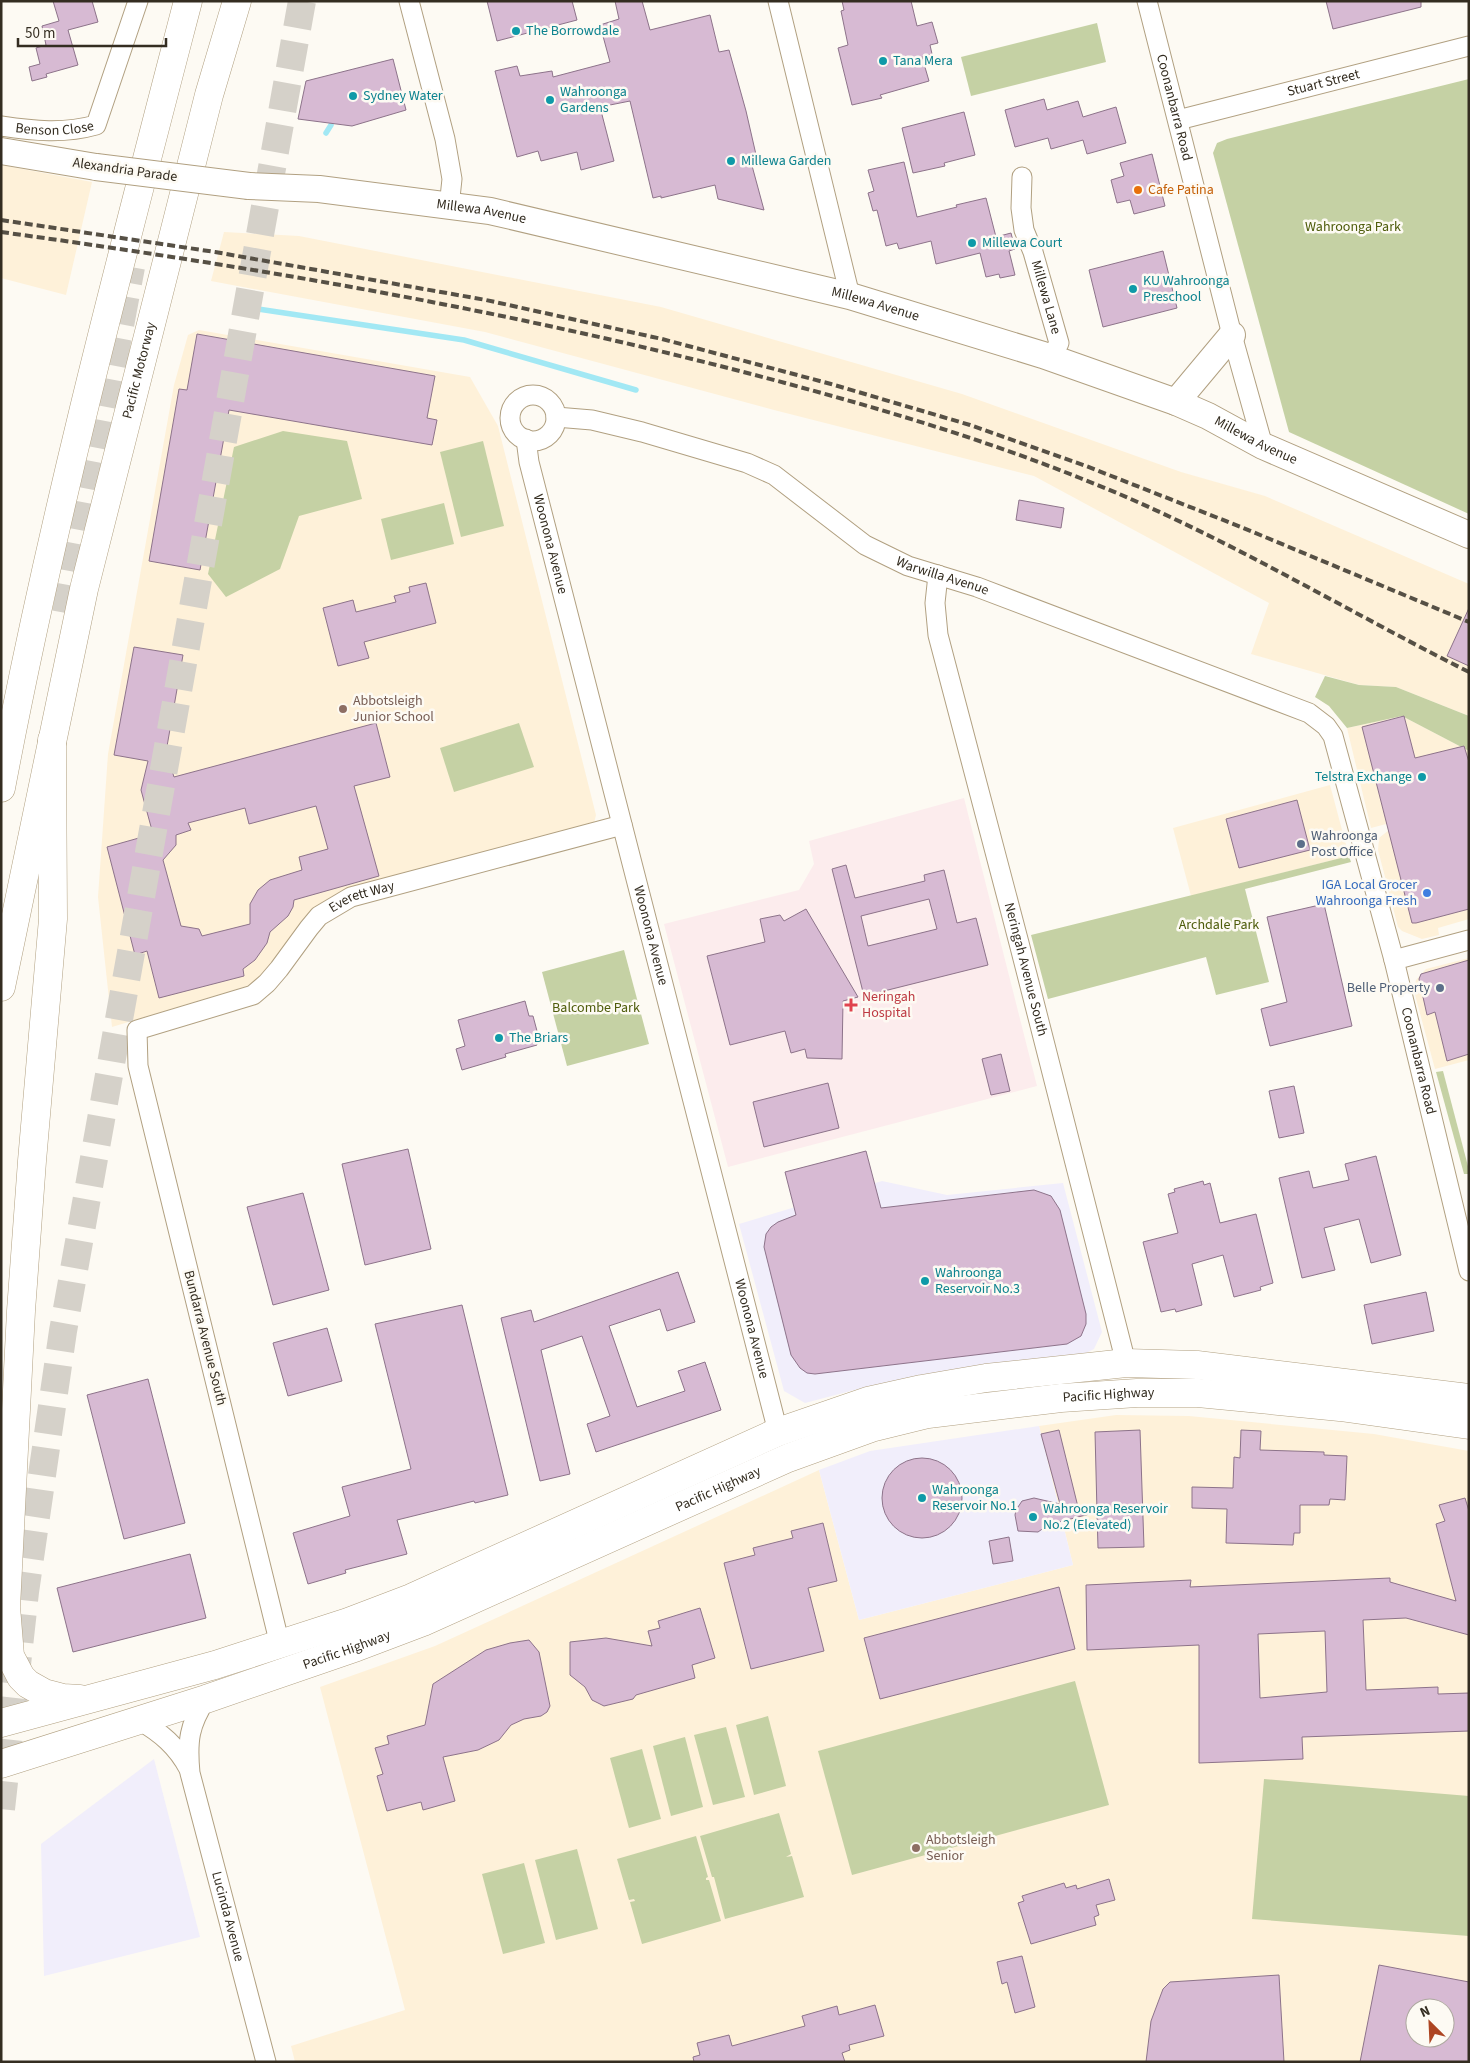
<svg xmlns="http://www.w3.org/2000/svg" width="1470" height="2063" font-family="'Source Sans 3',sans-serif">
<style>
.built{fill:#fef1d9;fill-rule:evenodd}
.industrial{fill:#f1eefb}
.medical{fill:#fceced}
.green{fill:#c5d1a4}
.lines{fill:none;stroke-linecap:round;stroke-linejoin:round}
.stream{stroke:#a2e8f4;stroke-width:5.5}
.building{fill:#d7bad3;stroke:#8d738a;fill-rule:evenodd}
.highway-tunnel{stroke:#d5d1c9;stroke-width:28;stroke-dasharray:28 14;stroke-linecap:butt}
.street-casing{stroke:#b1a081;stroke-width:21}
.secondary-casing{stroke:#b1a081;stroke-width:28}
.highway-casing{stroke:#b1a081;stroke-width:29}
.street{stroke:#fff;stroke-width:19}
.secondary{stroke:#fff;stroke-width:26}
.highway{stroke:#fff;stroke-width:28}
.rail{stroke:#565045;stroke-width:4;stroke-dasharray:8 4;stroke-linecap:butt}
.secondary-bridge-casing{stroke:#b1a081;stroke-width:28;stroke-linecap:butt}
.secondary-bridge{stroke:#fff;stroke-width:26}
.culture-dot{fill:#0f9aa8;stroke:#fdfaf3;stroke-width:2}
.food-dot{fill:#e8710a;stroke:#fdfaf3;stroke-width:2}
.education-dot{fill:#8d6e63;stroke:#fdfaf3;stroke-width:2}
.service-dot{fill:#5c6f8a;stroke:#fdfaf3;stroke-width:2}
.shop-dot{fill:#3f7fe0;stroke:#fdfaf3;stroke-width:2}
.health-dot{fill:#e0444e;stroke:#fdfaf3;stroke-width:2}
.labels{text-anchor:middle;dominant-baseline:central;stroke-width:5;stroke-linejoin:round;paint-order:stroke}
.culture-label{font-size:14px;fill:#0d838f;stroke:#fdfaf3;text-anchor:start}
.street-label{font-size:14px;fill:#342d21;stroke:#fdfaf3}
.food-label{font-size:14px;fill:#c56008;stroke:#fdfaf3;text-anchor:start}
.park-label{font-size:14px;fill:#4e5c0b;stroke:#fdfaf3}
.education-label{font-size:14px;fill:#785e54;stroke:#fdfaf3;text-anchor:start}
.service-label{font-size:14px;fill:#4e5e75;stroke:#fdfaf3;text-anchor:start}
.shop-label{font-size:14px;fill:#366cbe;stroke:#fdfaf3;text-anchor:end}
.health-label{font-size:14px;fill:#be3a42;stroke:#fdfaf3;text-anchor:start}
</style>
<rect width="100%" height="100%" fill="#fdfaf3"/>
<g class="built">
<path d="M1,165L92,182L66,295L1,278Z"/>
<path d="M224,232L299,236L661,307L962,394L1181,472L1265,496L1469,584V716L1396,687L1359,685L1251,654L1269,603L1034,476L774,410L485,332L211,281Z"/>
<path d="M199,330L470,377L498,426L596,815L594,823L583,830L371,884L261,977L247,986L112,1027L98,897L108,754L174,385L188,335Z"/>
<path d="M1402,716L1469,751V802L1371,828L1347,728Z"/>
<path d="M1330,785L1349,856L1191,896L1173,828Z"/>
<path d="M1469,809V919L1438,928L1439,935L1422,939L1402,931L1398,927L1378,850L1379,838L1389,830Z"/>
<path d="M1469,958V1060L1435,1069L1414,991L1416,980L1426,969Z"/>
<path d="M1116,1415L1189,1416L1374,1434L1469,1451V2062H295L291,2046L405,2010L320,1687L435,1646L819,1470L859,1620L1073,1565L1039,1426ZM1415,2008H1445V2038H1415Z"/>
</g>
<g class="industrial">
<path d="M882,1181L947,1195L1063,1183L1102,1332L1094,1349L1078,1357L917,1376L862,1388L805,1403L784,1391L739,1224Z"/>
<path d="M1039,1426L1073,1565L859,1620L819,1470L870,1451Z"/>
<path d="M154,1759L200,1937L44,1976L41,1844Z"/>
</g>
<path class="medical" d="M964,798L1037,1086L728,1167L664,924L799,890L814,864L809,841Z"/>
<g class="green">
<path d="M1097,23L1106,62L971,96L961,57Z"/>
<path d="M1469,79V514L1289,432L1213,153L1217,143L1227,139Z"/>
<path d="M283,431L347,441L362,499L299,516L280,569L226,597L208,574L234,447Z"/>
<path d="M483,441L504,526L461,537L440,452Z"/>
<path d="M444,503L454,544L391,560L381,519Z"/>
<path d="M1325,676L1359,685L1396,687L1469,716V751L1402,716L1347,728L1329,706L1315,697Z"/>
<path d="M519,723L534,767L454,792L440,748Z"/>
<path d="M1349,856L1351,862L1245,889L1269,982L1216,995L1206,957L1048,999L1031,935Z"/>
<path d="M624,950L649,1044L567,1066L542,972Z"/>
<path d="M1443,1071L1469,1170V1174H1464L1436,1072Z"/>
<path d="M1075,1681L1109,1805L852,1875L818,1751Z"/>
<path d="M768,1716L786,1786L754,1795L736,1725Z"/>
<path d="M726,1727L745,1797L713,1805L694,1735Z"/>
<path d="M685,1737L703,1807L671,1816L653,1746Z"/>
<path d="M642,1749L661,1819L629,1828L610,1758Z"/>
<path d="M1264,1779L1469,1796V1936L1252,1919Z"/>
<path d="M779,1813L791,1854L786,1857L792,1856L804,1897L725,1919L714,1877H712L700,1836Z"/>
<path d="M696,1836L708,1877L706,1878V1880H709L721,1921L642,1944L630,1902L635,1901L634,1899L629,1900L617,1859Z"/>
<path d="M577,1849L598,1929L556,1940L535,1860Z"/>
<path d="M524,1863L545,1943L503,1954L482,1874Z"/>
</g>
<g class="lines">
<g class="stream">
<path d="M326,133L331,125"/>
<path d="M258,309L464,340L636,390"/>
</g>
</g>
<g class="building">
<path d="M53,1H92L98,22L68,30L78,65L46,74L47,77L32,81L29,67L40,64L36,48L46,45L42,26L59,21Z"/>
<path d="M487,1H572L577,20L497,41Z"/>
<path d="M615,1H642L650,30L710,15L719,52L729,50L746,111L757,159L751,162L764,210L718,199L715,185L661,198V196L653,198L630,101L600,107L614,161L581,170L577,152L541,161L538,151L517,157L495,71L517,66L520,76L552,71L553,77L610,62L600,25L619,19Z"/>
<path d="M842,1H911L917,26L932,22L938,43L930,45L932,54L922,57L929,81L880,95L882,98L852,105L838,48L848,45L841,11L844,10Z"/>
<path d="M1326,1H1421V7L1333,29Z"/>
<path d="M393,59L406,110L352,126L298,119L306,81Z"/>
<path d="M1044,99L1047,110L1078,101L1083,117L1116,107L1126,143L1087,154L1083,140L1051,149L1048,138L1015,147L1005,110Z"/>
<path d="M964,112L975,155L944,163L945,166L913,173L902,128Z"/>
<path d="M1152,154L1165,206L1134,214L1130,200L1117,203L1111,180L1124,176L1120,163Z"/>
<path d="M904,162L917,217L957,207L956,205L986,198L996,237L1011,233L1015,249L1009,251L1015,275L1000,278L999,274L986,277L980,253L936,264L931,241L899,249L897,243L886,246L877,210L873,211L868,193L874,191L868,170Z"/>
<path d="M1163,251L1177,308L1103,327L1089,270Z"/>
<path d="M197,334L435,376L427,418L437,420L432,445L229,410L200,570L149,561L179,389L187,390Z"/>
<path d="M1019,500L1064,508L1061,528L1016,520Z"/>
<path d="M426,583L436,623L364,642L369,658L338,666L323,608L353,600L356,612L396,602L394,596L410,592L409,587Z"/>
<path d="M1469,608V666L1447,656Z"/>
<path d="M134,647L183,655L166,752L174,777L376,723L390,777L354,786L379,876L294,900L293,907L288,916L270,932L267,943L255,960L243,969L244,976L159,998L147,951L135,955L107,847L153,834L141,790L148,761L114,755ZM316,806L328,849L299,857L302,870L270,880L258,890L250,904V924L202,936L199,929L181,926L163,860L176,845V835L191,830L188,823L245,808L249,824Z"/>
<path d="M1404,716L1415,758L1464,746L1469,762V909L1416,923H1412L1362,727Z"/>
<path d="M1297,800L1310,850L1239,868L1226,819Z"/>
<path d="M846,865L855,898L925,881L924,875L944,870L957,923L976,918L988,965L864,996L832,869ZM929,899L937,929L868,946L861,916Z"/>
<path d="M1324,904L1352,1026L1270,1046L1261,1009L1287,1002L1267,917Z"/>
<path d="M806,909L858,997L843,1001L842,1059L807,1058L805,1049L791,1053L785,1031L730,1045L707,956L765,942L760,919L780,915L784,921Z"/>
<path d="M1469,960V1054L1447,1061L1435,1012L1427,1015L1419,979L1421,974Z"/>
<path d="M525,1001L529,1016H533L537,1031L534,1032L537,1045L505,1054L506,1057L462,1070L456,1049L465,1046L458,1020Z"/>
<path d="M1001,1054L1010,1091L991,1095L982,1059Z"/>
<path d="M828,1083L839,1128L764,1147L753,1102Z"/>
<path d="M1294,1086L1304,1133L1279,1138L1269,1091Z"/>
<path d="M408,1149L431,1249L365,1265L342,1164Z"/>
<path d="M866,1151L881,1208L1034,1190L1051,1196L1060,1210L1086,1314V1324L1081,1336L1067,1344L815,1374L807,1373L800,1368L791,1355L764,1247L766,1234L771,1227L778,1222L796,1215L785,1172Z"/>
<path d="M1376,1156L1401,1255L1371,1263L1359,1219L1324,1228L1335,1270L1302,1278L1279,1178L1309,1171L1313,1188L1349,1180L1345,1164Z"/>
<path d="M1203,1181L1204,1185L1210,1183L1220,1223L1256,1214L1273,1283L1260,1287L1261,1290L1234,1297L1223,1255L1192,1264L1202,1305L1176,1312L1175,1309L1161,1312L1143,1242L1178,1233L1168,1194L1175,1192L1174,1189Z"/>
<path d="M303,1193L329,1290L273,1305L247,1207Z"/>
<path d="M678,1272L695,1322L667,1331L660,1309L609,1326L637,1407L685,1391L678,1371L705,1362L721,1410L596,1452L587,1424L610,1416L582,1336L541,1350L570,1474L540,1481L501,1318L531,1310L534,1322Z"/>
<path d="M1426,1292L1434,1331L1372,1344L1364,1305Z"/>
<path d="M462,1305L508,1495L475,1503L474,1501L397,1520L407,1554L345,1570L346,1573L308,1584L293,1533L350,1516L342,1487L411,1469L375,1324Z"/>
<path d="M327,1328L342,1381L288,1396L273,1343Z"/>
<path d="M148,1379L185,1523L124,1539L87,1395Z"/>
<path d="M1059,1430L1078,1507L1097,1512L1095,1432L1140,1430L1144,1547L1098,1548L1097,1512L1048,1525L1038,1532L1018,1531L1015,1515L1016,1510L1022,1501L1034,1498L1060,1504L1041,1434Z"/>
<path d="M1241,1430L1261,1431L1260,1450L1324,1452V1455L1347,1456L1345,1500L1330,1499L1329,1505H1300V1533H1294L1293,1545L1226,1543L1227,1509L1192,1508V1487L1233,1488L1234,1457L1240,1458Z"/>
<circle cx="922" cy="1498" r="40"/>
<path d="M1465,1498L1469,1511V1635L1406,1618L1363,1620L1366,1690L1438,1687V1694L1469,1693V1731L1302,1737L1303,1759L1199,1763V1645L1087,1650L1086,1585L1191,1580L1190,1587L1390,1578V1582L1456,1601L1436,1524L1445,1521L1439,1505ZM1325,1631L1327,1692L1260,1698L1258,1634Z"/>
<path d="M823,1523L837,1581L808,1588L824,1651L751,1669L724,1563L755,1555L753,1548L793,1538L791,1531Z"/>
<path d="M1009,1537L1013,1561L993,1564L989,1541Z"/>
<path d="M190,1554L206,1618L73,1652L57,1588Z"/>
<path d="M1059,1587L1075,1649L880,1699L864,1638Z"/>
<path d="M700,1608L715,1658L692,1665L695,1678L636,1695L633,1699L604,1706L592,1700L585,1687L570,1675V1642L606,1638L652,1646L648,1631L660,1628L658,1621Z"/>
<path d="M529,1640L539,1652L550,1706L547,1712L541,1716L524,1719L511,1725L499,1740L478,1750L443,1757L455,1801L423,1810L421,1802L387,1811L377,1776L383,1774L375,1748L389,1744L387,1736L425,1725L433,1684L486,1650L510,1643Z"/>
<path d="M1109,1879L1115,1900L1096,1905L1099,1915L1094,1917L1096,1925L1031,1944L1018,1903L1024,1901L1022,1896L1064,1883L1066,1888L1076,1885L1077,1889Z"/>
<path d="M1022,1956L1035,2007L1015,2013L1007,1982L1002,1984L997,1962Z"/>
<path d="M1379,1965L1469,1982V2062H1360ZM1415,2008H1445V2038H1415Z"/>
<path d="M1279,1975L1284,2062H1146L1151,2021L1163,1989L1170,1982Z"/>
<path d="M875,2005L884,2036L849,2045L850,2050L842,2053L845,2062H694L693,2057L700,2055L697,2043L729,2035L732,2046L805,2026L802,2016L837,2006L839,2015Z"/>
</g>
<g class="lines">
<g class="highway-tunnel">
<path d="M66,613L131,267"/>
<path d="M1,1809L25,1592L63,1331L302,1"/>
</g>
<defs>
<g id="street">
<path d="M409,1L445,139L452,179L449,207"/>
<path d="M778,1L850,296"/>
<path id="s1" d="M1147,1L1232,335L1263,446"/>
<path id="s2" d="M1178,120L1469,46"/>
<path id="s3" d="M1,126C34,131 64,134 96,125L138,1"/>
<path id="s4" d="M1022,177L1021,208L1024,230L1033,252L1059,343L1051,358"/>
<circle cx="533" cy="418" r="23"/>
<path id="s5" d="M556,417L592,420L642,432L747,463L774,475L865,545L908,566L977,587L1309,713L1326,726L1333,736L1394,960L1469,1271"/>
<path id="s6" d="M526,439L529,462L778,1432"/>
<path id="s7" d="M938,575L935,603L938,635L1019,943L1126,1363"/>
<path d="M1394,960L1469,940"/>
<path id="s8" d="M280,1645L138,1066L137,1030L253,995L267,983L279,969L309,928L319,916L351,897L622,825"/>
<path id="s9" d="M206,1699C189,1725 187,1741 190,1773L266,2062"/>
<path d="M139,1720C161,1733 177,1746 189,1769"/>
</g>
<g id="secondary">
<path d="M1,151L96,167"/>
<path id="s10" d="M249,186L319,189L490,211L850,296L1043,355L1176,402L1208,416L1263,446L1469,535"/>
<path d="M1176,402L1232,335"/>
</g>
<g id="highway">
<path d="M52,740L53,919L32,1161L21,1311L6,1607L10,1656L21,1677L28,1684L44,1693L63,1698L80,1699"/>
<path d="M1,788C51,523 120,262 188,1"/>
<path id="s11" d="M1,987L84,589L209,95L237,1"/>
<path d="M1,1723L215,1665L348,1622L411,1598L778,1432L868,1401L922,1389L986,1378L1126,1363L1197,1365L1469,1398"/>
<path id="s12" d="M1,1764L206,1699L357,1647L423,1622L788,1458L871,1428L928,1414L1061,1398L1137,1393H1198L1340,1407L1469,1425"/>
</g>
</defs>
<use href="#street" class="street-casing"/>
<use href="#secondary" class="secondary-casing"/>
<use href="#highway" class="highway-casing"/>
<use href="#street" class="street"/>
<use href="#secondary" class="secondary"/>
<use href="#highway" class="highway"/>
<g class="rail">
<path d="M1,220L215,252L486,300L662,339L831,384L970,425L1086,466L1241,527L1469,622"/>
<path d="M1,232C255,267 507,310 755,375C865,404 975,436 1080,478C1216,531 1339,607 1469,672"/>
</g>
<defs>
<path id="secondary-bridge" d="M96,167L249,186"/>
</defs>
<use href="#secondary-bridge" class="secondary-bridge-casing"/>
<use href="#secondary-bridge" class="secondary-bridge"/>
</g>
<g class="culture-dot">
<circle cx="516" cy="31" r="5"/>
<circle cx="883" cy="61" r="5"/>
<circle cx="353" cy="96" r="5"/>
<circle cx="550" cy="100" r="5"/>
<circle cx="731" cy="161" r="5"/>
<circle cx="972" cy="243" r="5"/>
<circle cx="1133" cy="289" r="5"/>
<circle cx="1422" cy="777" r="5"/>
<circle cx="499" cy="1038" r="5"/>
<circle cx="925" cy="1281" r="5"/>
<circle cx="922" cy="1498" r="5"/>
<circle cx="1033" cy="1517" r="5"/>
</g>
<circle class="food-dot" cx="1138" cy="190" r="5"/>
<g class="education-dot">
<circle cx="343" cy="709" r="5"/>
<circle cx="916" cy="1848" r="5"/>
</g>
<g class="service-dot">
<circle cx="1301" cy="844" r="5"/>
<circle cx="1440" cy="988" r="5"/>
</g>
<circle class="shop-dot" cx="1427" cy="893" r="5"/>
<path class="health-dot" d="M848.5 997.5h5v5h5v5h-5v5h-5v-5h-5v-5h5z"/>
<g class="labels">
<g class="culture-label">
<text x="526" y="31">The Borrowdale</text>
<text x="893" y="61">Tana Mera</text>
<text x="560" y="92">Wahroonga<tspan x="560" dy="16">Gardens</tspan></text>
<text x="363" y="96">Sydney Water</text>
<text x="741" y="161">Millewa Garden</text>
<text x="982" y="243">Millewa Court</text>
<text x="1143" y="281">KU Wahroonga<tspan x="1143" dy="16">Preschool</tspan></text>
<text x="1412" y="777" text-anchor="end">Telstra Exchange</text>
<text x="509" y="1038">The Briars</text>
<text x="935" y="1273">Wahroonga<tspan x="935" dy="16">Reservoir No.3</tspan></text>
<text x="932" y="1490">Wahroonga<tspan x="932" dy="16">Reservoir No.1</tspan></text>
<text x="1043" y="1509">Wahroonga Reservoir<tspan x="1043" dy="16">No.2 (Elevated)</tspan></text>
</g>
<g class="street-label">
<text stroke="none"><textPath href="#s2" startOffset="150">Stuart Street</textPath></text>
<text stroke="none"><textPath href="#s1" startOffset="110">Coonanbarra Road</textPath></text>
<text stroke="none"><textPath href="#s3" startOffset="54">Benson Close</textPath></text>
<text transform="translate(125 170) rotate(8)">Alexandria Parade</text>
<text stroke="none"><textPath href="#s10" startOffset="234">Millewa Avenue</textPath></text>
<text stroke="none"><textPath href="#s4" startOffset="124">Millewa Lane</textPath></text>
<text stroke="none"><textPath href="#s10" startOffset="639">Millewa Avenue</textPath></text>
<text stroke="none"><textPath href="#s11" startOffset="632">Pacific Motorway</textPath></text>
<text stroke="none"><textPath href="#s10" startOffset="1044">Millewa Avenue</textPath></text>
<text stroke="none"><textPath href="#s6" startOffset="108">Woonona Avenue</textPath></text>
<text stroke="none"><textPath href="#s5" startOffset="425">Warwilla Avenue</textPath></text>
<text stroke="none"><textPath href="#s8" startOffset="904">Everett Way</textPath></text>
<text stroke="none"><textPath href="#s6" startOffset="512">Woonona Avenue</textPath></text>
<text stroke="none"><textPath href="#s7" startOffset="406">Neringah Avenue South</textPath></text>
<text stroke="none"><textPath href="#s5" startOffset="1186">Coonanbarra Road</textPath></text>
<text stroke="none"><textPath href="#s6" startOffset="918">Woonona Avenue</textPath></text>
<text transform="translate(205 1338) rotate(76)">Bundarra Avenue South</text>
<text stroke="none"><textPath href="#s12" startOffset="1174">Pacific Highway</textPath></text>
<text stroke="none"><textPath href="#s12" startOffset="769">Pacific Highway</textPath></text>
<text stroke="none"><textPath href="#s12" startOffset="364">Pacific Highway</textPath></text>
<text stroke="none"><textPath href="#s9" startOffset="226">Lucinda Avenue</textPath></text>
</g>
<g class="food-label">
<text x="1148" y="190">Cafe Patina</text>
</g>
<g class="park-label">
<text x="1353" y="227">Wahroonga Park</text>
<text x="1219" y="925">Archdale Park</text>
<text x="596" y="1008">Balcombe Park</text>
</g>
<g class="education-label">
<text x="353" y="701">Abbotsleigh<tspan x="353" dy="16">Junior School</tspan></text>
<text x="926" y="1840">Abbotsleigh<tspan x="926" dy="16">Senior</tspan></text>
</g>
<g class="service-label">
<text x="1311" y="836">Wahroonga<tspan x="1311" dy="16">Post Office</tspan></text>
<text x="1430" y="988" text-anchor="end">Belle Property</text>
</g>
<g class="shop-label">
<text x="1417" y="885">IGA Local Grocer<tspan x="1417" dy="16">Wahroonga Fresh</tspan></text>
</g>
<g class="health-label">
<text x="862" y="997">Neringah<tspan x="862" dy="16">Hospital</tspan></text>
</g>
</g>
<rect width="1470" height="2063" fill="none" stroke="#342d21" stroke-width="5"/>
<g transform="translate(1430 2023) rotate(336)"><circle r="24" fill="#fdfaf3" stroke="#ada89f"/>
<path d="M0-4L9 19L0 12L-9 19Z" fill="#ad4522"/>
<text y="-8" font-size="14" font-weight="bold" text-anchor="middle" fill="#342d21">N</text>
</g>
<path d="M18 38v8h148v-8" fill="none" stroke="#342d21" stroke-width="2.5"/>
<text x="25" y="38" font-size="15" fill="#342d21" stroke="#fdfaf3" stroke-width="4" paint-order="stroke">50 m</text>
</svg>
